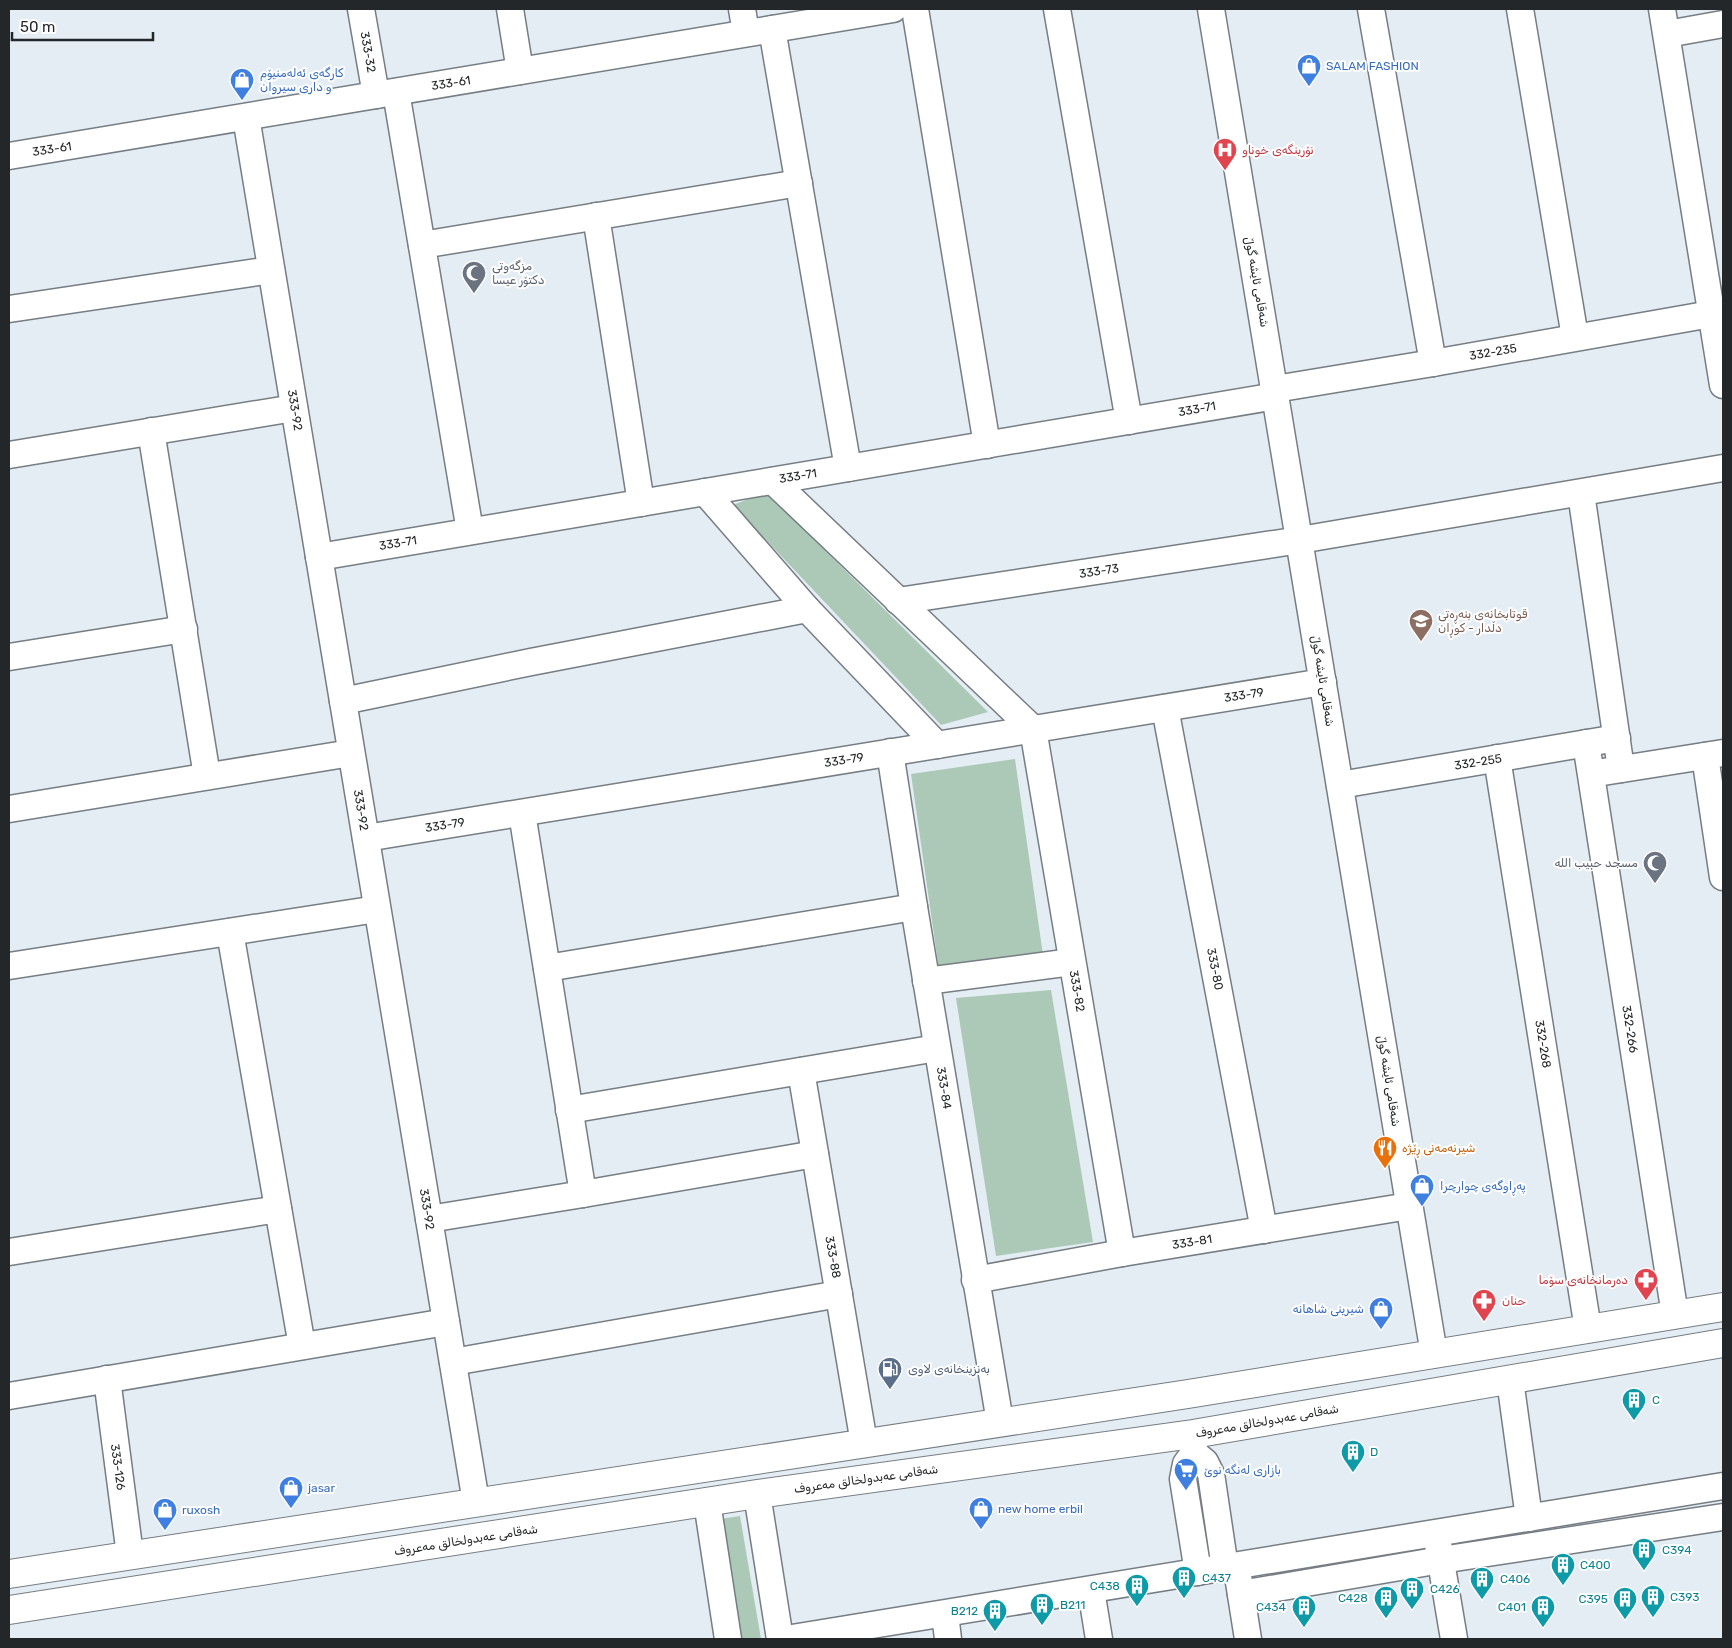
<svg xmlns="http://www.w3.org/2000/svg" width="1732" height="1648" font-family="Rubik,Vazirmatn,sans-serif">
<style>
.green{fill:#acc9b7}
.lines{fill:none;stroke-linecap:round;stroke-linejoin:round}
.minor-casing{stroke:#767d83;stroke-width:29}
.major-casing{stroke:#767d83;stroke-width:30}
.minor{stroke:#fff;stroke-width:26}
.major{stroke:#fff;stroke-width:28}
.labels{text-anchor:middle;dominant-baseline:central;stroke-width:4;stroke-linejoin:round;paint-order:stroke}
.street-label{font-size:12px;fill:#242729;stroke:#fff}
.shop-label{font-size:12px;fill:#366cbe;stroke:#fff;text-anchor:start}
.health-label{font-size:12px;fill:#be3a42;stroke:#fff;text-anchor:start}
.worship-label{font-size:12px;fill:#5b616d;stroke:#fff;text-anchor:start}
.education-label{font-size:12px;fill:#785e54;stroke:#fff;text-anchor:start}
.food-label{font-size:12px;fill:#c56008;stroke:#fff;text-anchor:start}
.service-label{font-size:12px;fill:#4e5e75;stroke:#fff;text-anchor:start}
.culture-label{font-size:12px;fill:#0d838f;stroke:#fff;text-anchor:start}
</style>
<rect width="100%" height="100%" fill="#e5edf4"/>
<g class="green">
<path d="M766,492L988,712L941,725L733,505Z"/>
<path d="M1015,759L1043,955L939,970L911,774Z"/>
<path d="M1051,990L1093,1242L996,1256L956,998Z"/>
<path d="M740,1516L761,1639H741L720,1519Z"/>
</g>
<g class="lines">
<defs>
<g id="minor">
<path d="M361,9L376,95"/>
<path d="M510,9L520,71"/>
<path d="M742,9L746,33"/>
<path d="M915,9L987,445"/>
<path d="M1057,9L1129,421"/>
<path d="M1211,9L1434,1354"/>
<path d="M1371,9L1433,363"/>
<path d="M1520,9L1575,337"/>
<path d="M1662,9L1723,385"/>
<path d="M772,29L848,468"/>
<path d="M1667,34L1723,24"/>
<path d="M396,92L470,531"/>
<path d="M246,117L476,1502"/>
<path d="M9,156L893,9"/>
<path d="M596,216L641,503"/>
<path d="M422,245L799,183"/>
<path d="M9,309L271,270"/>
<path d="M1275,389L1433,363L1711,314"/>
<path d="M151,431L207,776"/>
<path d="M9,455L294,408"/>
<path d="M773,481L1033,729L1122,1253"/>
<path d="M705,492L807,609L937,745"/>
<path d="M1581,493L1621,769"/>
<path d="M319,557L1276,396"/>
<path d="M898,601L1300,540L1723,468"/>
<path d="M9,657L184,629"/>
<path d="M343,701L531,662L807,609"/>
<path d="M1165,708L1264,1230"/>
<path d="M1586,743L1675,1315"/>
<path d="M890,752L914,907L1000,1422"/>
<path d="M1705,756L1723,877"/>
<path d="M1497,758L1588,1329"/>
<path d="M1603,772L1723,753"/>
<path d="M1340,785L1617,738"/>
<path d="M9,809L351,753"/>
<path d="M522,813L583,1194"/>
<path d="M366,838L1323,682"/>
<path d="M230,932L302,1346"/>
<path d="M9,966L377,909"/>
<path d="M547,968L914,907"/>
<path d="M926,981L1072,962"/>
<path d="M801,1071L864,1443"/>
<path d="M569,1110L937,1048"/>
<path d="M429,1219L583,1194L815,1154"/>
<path d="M9,1252L278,1209"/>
<path d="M975,1280L1122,1253L1409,1206"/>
<path d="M453,1362L839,1294"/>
<path d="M107,1379L130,1555"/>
<path d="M1510,1380L1529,1518"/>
<path d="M9,1396L446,1322"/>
<path d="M1193,1434L1194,1453L1186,1464L1183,1479L1198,1572"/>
<path d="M1194,1453L1205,1462L1211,1474L1225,1568"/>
<path d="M757,1494L780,1639"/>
<path d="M707,1502L728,1639"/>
<path d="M1438,1544L1454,1639"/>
<path d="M1238,1576L1248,1639"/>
<path d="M1091,1590L1099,1639"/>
<path d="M1241,1594L1441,1560L1723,1517"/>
<path d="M945,1614L948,1639"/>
<path d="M786,1639L1723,1486"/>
</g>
<g id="major">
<path d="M9,1574L1188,1394L1723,1307"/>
<path d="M9,1610L757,1494L1193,1434L1723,1343"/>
</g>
</defs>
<use href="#minor" class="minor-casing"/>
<use href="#major" class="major-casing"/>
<use href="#minor" class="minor"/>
<use href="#major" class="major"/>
</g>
<defs>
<symbol id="shop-pin" viewBox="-11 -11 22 30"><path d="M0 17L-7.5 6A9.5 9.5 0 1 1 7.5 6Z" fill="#3f7fe0" stroke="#fff"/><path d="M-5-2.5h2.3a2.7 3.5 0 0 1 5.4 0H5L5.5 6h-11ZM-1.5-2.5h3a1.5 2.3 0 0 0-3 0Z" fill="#fff"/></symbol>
<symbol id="hospital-pin" viewBox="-11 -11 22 30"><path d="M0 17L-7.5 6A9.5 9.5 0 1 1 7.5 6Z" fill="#e0444e" stroke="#fff"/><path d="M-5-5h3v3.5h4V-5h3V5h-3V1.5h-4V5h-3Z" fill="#fff"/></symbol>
<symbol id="mosque-pin" viewBox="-11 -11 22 30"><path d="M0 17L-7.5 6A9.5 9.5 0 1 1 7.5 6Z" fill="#6b7280" stroke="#fff"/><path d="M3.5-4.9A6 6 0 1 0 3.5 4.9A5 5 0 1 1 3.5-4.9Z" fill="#fff"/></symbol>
<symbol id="school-pin" viewBox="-11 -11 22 30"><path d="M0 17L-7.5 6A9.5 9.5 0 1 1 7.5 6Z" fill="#8d6e63" stroke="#fff"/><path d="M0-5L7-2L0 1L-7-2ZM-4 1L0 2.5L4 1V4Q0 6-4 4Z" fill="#fff"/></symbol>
<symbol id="restaurant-pin" viewBox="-11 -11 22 30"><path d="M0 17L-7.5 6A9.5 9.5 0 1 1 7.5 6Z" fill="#e8710a" stroke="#fff"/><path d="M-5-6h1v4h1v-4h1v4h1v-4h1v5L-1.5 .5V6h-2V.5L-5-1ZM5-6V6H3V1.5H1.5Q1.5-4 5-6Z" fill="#fff"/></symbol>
<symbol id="pharmacy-pin" viewBox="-11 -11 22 30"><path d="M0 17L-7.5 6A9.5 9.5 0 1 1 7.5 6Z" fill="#e0444e" stroke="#fff"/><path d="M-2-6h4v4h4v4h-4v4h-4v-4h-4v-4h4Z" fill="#fff"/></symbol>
<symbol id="fuel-pin" viewBox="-11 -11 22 30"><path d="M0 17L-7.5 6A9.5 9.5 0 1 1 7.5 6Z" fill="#5c6f8a" stroke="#fff"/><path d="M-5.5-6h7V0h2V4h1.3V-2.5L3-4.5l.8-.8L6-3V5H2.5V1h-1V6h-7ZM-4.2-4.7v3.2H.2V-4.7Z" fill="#fff"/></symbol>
<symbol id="building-pin" viewBox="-11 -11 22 30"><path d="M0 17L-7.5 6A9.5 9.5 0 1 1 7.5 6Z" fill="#0f9aa8" stroke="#fff"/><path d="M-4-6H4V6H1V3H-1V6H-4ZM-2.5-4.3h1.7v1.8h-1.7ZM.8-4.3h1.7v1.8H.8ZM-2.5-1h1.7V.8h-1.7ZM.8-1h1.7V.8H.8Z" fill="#fff"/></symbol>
<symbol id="supermarket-pin" viewBox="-11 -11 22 30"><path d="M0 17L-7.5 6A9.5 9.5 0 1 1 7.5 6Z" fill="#3f7fe0" stroke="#fff"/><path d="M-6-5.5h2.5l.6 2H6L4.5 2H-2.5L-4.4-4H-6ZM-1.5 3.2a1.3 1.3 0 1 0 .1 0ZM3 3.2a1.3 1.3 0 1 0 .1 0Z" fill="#fff"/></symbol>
</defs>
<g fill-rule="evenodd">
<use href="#shop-pin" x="1295" y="52" width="28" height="38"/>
<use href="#shop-pin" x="228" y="66" width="28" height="38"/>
<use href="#hospital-pin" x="1211" y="136" width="28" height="38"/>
<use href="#mosque-pin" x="460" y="259" width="28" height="38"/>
<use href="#school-pin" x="1407" y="607" width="28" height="38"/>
<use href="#mosque-pin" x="1641" y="849" width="28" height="38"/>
<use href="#restaurant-pin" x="1371" y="1134" width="28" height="38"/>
<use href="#shop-pin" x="1408" y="1172" width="28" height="38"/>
<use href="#pharmacy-pin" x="1632" y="1266" width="28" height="38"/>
<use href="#pharmacy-pin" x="1470" y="1287" width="28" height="38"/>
<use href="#shop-pin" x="1367" y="1295" width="28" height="38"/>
<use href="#fuel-pin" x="876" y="1355" width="28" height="38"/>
<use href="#building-pin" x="1620" y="1386" width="28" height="38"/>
<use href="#building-pin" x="1339" y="1438" width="28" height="38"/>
<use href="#supermarket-pin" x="1172" y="1456" width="28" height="38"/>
<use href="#shop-pin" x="277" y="1474" width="28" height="38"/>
<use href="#shop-pin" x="967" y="1495" width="28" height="38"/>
<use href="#shop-pin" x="151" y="1496" width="28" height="38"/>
<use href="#building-pin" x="1630" y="1536" width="28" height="38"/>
<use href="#building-pin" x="1549" y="1551" width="28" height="38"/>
<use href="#building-pin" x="1170" y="1564" width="28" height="38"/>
<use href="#building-pin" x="1468" y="1565" width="28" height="38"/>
<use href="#building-pin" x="1123" y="1572" width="28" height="38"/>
<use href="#building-pin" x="1398" y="1575" width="28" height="38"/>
<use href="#building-pin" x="1639" y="1583" width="28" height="38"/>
<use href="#building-pin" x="1372" y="1584" width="28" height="38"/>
<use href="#building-pin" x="1611" y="1585" width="28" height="38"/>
<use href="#building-pin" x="1028" y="1591" width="28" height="38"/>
<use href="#building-pin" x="1290" y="1593" width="28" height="38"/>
<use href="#building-pin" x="1529" y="1593" width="28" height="38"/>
<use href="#building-pin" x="981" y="1597" width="28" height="38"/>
</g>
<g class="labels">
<g class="street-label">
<text transform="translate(368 52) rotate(80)">333-32</text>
<text transform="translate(451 83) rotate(-9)">333-61</text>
<text transform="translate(52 149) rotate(-9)">333-61</text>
<text transform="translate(1257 282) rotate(80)">شەقامی ئایشە گوڵ</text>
<text transform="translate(1493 352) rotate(-10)">332-235</text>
<text transform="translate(1197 409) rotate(-10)">333-71</text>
<text transform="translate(295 410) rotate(81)">333-92</text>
<text transform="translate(798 476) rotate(-9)">333-71</text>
<text transform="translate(398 543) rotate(-9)">333-71</text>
<text transform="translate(1099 571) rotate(-9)">333-73</text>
<text transform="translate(1323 681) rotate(81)">شەقامی ئایشە گوڵ</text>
<text transform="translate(1244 695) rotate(-9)">333-79</text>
<text transform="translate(844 760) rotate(-9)">333-79</text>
<text transform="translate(1478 762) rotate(-9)">332-255</text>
<text transform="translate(361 810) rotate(81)">333-92</text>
<text transform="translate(445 825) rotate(-9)">333-79</text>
<text transform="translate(1215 969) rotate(79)">333-80</text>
<text transform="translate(1077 991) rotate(80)">333-82</text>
<text transform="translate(1630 1029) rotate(81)">332-266</text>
<text transform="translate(1543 1044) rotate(81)">332-268</text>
<text transform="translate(1389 1081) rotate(81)">شەقامی ئایشە گوڵ</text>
<text transform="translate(944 1088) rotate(81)">333-84</text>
<text transform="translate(427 1209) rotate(81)">333-92</text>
<text transform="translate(1192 1242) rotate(-9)">333-81</text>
<text transform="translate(833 1257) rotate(80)">333-88</text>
<text transform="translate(1267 1421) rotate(-10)">شەقامی عەبدولخالق مەعروف</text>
<text transform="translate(118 1467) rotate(82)">333-126</text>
<text transform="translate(866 1479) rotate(-8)">شەقامی عەبدولخالق مەعروف</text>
<text transform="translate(466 1540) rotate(-9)">شەقامی عەبدولخالق مەعروف</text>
</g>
<g class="shop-label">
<text x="1326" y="66">SALAM FASHION</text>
<text x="260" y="73">کارگەی ئەلەمنیۆم<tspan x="260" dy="14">و داری سیروان</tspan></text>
<text x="1440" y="1186">پەڕاوگەی چوارچرا</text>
<text x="1364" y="1309" text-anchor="end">شیرینی شاهانە</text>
<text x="1204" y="1470">بازاری لەنگە نوێ</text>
<text x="308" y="1488">jasar</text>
<text x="998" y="1509">new home erbil</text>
<text x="182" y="1510">ruxosh</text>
</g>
<g class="health-label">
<text x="1242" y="150">نۆرینگەی خوناو</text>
<text x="1628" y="1280" text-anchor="end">دەرمانخانەی سۆما</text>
<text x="1502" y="1301">حنان</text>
</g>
<g class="worship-label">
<text x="492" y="266">مزگەوتی<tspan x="492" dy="14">دکتۆر عیسا</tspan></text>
<text x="1638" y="863" text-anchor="end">مسجد حبيب الله</text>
</g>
<g class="education-label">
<text x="1438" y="614">قوتابخانەی بنەڕەتی<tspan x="1438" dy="14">دڵدار - کوڕان</tspan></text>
</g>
<g class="food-label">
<text x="1402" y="1148">شیرنەمەنی ڕێژە</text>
</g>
<g class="service-label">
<text x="908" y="1369">بەنزینخانەی لاوی</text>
</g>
<g class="culture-label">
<text x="1652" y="1400">C</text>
<text x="1370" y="1452">D</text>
<text x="1662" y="1550">C394</text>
<text x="1580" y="1565">C400</text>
<text x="1202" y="1578">C437</text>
<text x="1500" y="1579">C406</text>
<text x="1120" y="1586" text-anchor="end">C438</text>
<text x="1430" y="1589">C426</text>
<text x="1670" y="1597">C393</text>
<text x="1368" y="1598" text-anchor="end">C428</text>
<text x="1608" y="1599" text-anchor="end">C395</text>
<text x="1060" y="1605">B211</text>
<text x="1286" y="1607" text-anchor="end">C434</text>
<text x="1526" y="1607" text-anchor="end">C401</text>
<text x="978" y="1611" text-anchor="end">B212</text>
</g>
</g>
<rect width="1732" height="1648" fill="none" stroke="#242729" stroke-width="20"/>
<path d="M12 32v8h141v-8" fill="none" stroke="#242729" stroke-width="2.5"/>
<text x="20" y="32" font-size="15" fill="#242729" stroke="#ffffff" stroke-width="4" paint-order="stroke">50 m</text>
</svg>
